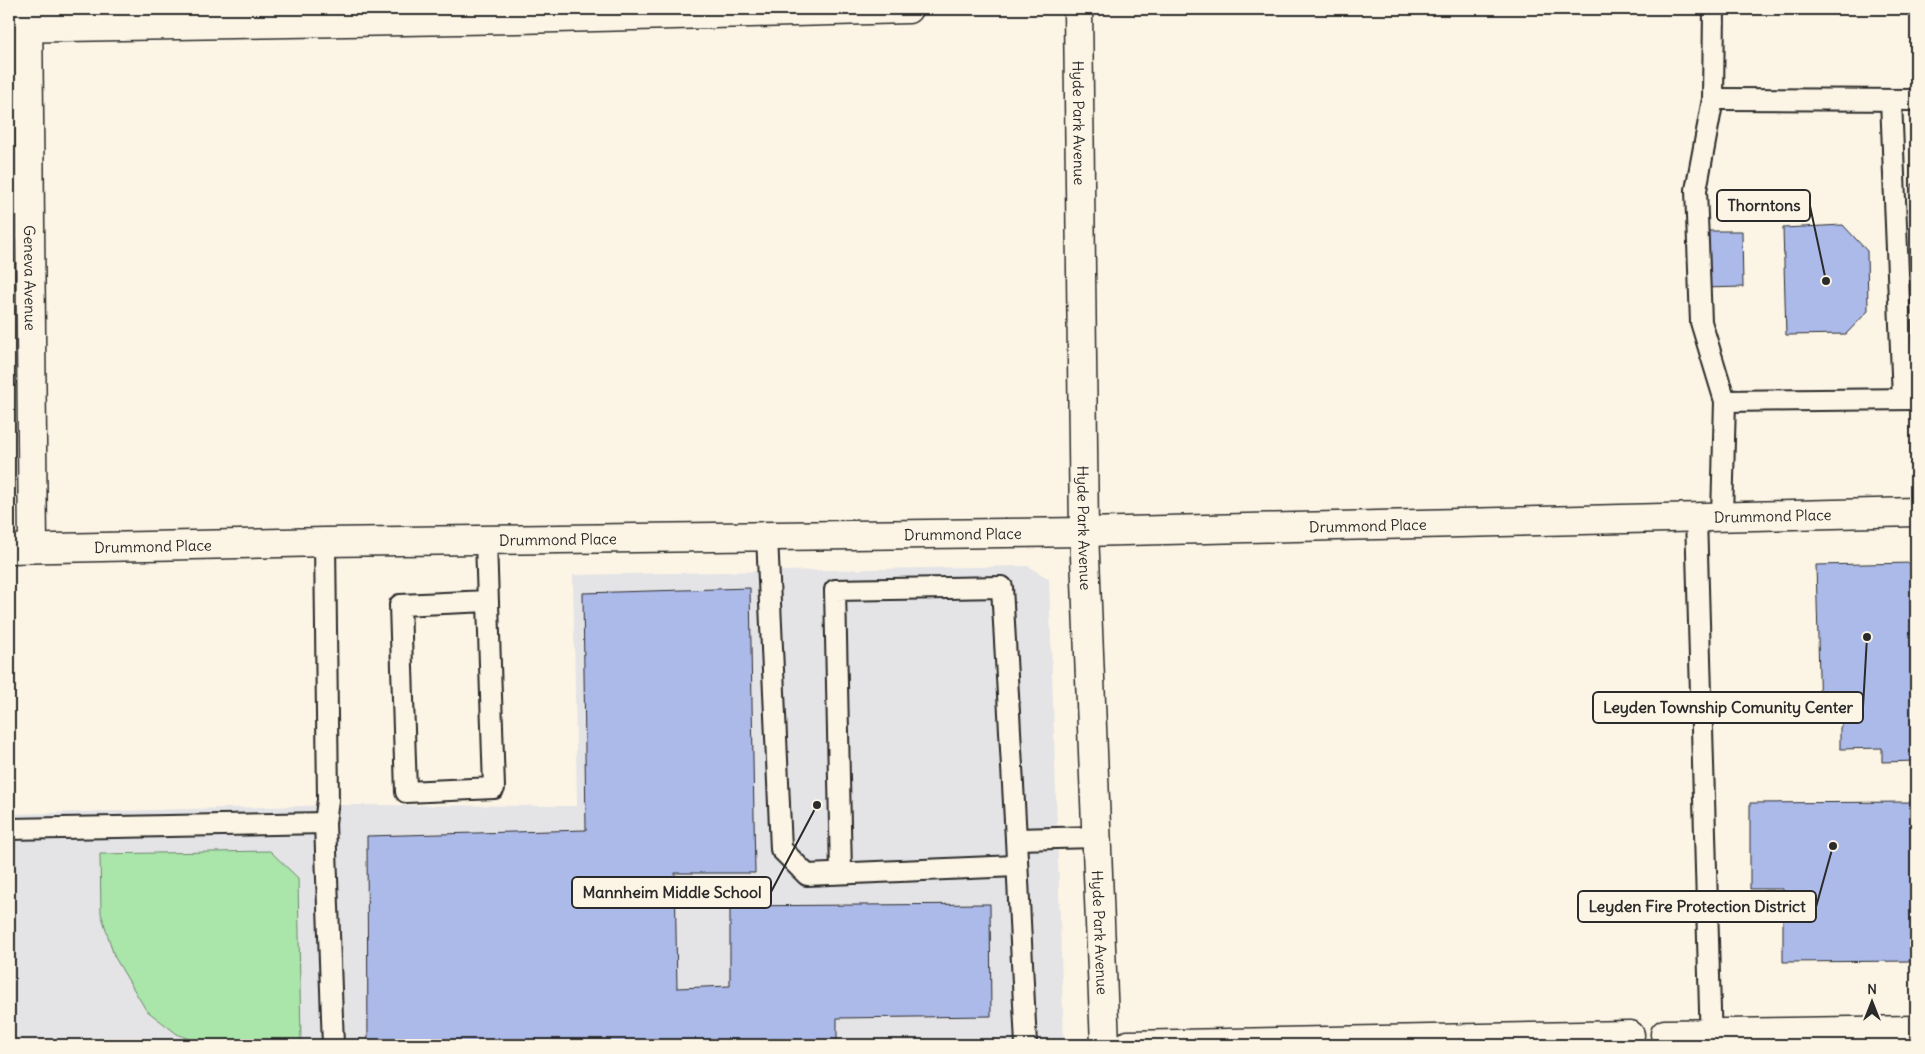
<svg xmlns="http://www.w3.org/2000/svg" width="1925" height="1054" font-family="Delius,sans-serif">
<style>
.built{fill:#e4e3e6}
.green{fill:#aae5aa;stroke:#6a886a}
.building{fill:#acbaea;stroke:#2b2b2b}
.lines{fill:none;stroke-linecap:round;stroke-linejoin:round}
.service-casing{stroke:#2b2b2b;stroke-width:24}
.minor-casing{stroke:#2b2b2b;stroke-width:31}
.service{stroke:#fcf5e5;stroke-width:20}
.minor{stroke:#fcf5e5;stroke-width:28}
.labels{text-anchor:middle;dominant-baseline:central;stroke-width:5;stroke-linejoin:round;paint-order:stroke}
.street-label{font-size:15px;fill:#2b2b2b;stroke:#fcf5e5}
.leader{fill:none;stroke:#2b2b2b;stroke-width:2}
.callout-dot{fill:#2b2b2b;stroke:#fcf5e5;stroke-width:2}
.callout{fill:#fcf5e5;stroke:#2b2b2b;stroke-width:2}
.callout-label{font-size:16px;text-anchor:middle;font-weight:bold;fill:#2b2b2b}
</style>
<rect width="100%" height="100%" fill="#fcf5e5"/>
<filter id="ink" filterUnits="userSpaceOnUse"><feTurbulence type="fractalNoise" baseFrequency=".02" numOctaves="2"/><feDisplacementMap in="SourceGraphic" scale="10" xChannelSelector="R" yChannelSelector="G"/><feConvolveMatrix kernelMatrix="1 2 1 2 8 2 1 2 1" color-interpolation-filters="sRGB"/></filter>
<g filter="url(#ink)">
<path class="built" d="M1028,566L1049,579L1064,1045H9V814L336,805L577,806L573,575Z"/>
<path class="green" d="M270,851L298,878L301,1041L289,1045H203L177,1034L146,1010L114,956L101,913L100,854Z"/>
<g class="building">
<path d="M1912,184H1916V336Z"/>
<path d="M1843,225L1867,251L1868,311L1846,334L1786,335L1783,228Z"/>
<path d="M1703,231H1742L1743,287L1703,288Z"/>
<path d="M1913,563L1914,569H1916V761L1882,762V748L1840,749V728L1846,716L1836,705L1832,712H1820L1816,565Z"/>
<path d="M750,588L755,873H675L677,988L730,986V906L990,904L991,1016L837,1018V1041H857V1045H368L367,836L586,830L583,593Z"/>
<path d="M1916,802V961L1783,962V889H1750V803Z"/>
</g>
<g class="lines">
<defs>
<g id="service">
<path d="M1714,9L1713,99L1696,190L1701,322L1725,401L1722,517"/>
<path d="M1713,99L1916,100"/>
<path d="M1891,100L1903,399"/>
<path d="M1725,401L1915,399"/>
<path d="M1696,517L1711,1045"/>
<path d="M767,536L781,849L807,875L1016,866"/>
<path d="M486,541L494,788L406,792L400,605L488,601"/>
<path d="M325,823L328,800L325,542"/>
<path d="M9,829L325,823L333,1045"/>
<path d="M841,873L835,590L1002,587L1016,839"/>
<path d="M1026,1045L1016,839L1096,837"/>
</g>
<g id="minor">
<path id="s1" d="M28,9L33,548"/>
<path id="s2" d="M1078,9L1084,532L1105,1045"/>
<path d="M9,28L518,19L908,9"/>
<path id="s3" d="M9,549L325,542L1084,532L1916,512"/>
<path d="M1665,1034L1916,1030"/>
<path d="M1128,1045L1630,1035"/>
</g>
</defs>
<use href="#service" class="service-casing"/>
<use href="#minor" class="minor-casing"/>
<use href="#service" class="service"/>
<use href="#minor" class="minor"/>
</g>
</g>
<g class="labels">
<g class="street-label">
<text stroke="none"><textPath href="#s2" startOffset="114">Hyde Park Avenue</textPath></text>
<text stroke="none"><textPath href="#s1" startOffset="269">Geneva Avenue</textPath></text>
<text stroke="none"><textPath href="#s3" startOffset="1764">Drummond Place</textPath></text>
<text stroke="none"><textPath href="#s3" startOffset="1359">Drummond Place</textPath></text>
<text stroke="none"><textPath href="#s2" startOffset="519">Hyde Park Avenue</textPath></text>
<text stroke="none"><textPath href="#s3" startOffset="954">Drummond Place</textPath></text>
<text stroke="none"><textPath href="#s3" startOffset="549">Drummond Place</textPath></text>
<text stroke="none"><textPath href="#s3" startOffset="144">Drummond Place</textPath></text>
<text stroke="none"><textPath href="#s2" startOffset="924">Hyde Park Avenue</textPath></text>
</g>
</g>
<path class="leader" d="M1826 281L1810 206M1867 637L1863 707M817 805L771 892M1833 846L1816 907"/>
<g class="callout-dot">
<circle cx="1826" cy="281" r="5"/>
<circle cx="1867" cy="637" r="5"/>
<circle cx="817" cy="805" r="5"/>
<circle cx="1833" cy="846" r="5"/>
</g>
<g class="callout">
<rect x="1717" y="190" width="93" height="31" rx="5"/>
<rect x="1593" y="692" width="270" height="31" rx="5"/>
<rect x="572" y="877" width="199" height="31" rx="5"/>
<rect x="1578" y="891" width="238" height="31" rx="5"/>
</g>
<g class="callout-label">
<text x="1764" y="211">Thorntons</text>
<text x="1728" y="713">Leyden Township Comunity Center</text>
<text x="672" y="898">Mannheim Middle School</text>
<text x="1697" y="912">Leyden Fire Protection District</text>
</g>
<rect width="1925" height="1054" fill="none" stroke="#fcf5e5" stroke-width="30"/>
<rect x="15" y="15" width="1895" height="1024" fill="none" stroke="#2b2b2b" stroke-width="2" filter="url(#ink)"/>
<g transform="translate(1872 1002)" stroke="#fcf5e5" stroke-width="4" paint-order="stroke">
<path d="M0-4L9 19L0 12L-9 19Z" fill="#2b2b2b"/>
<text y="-8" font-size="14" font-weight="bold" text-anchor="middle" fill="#2b2b2b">N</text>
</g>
</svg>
